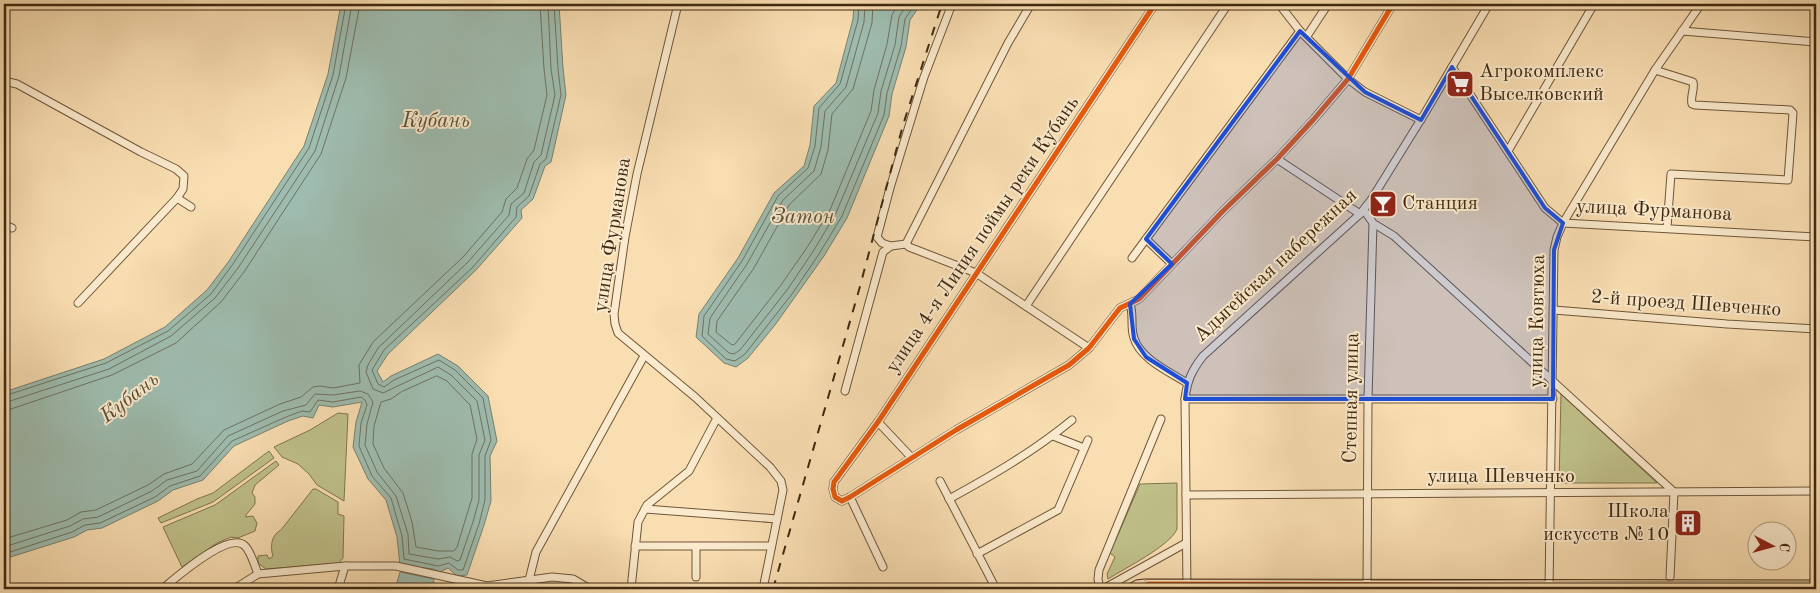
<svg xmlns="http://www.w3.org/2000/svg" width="1820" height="593" font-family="'Old Standard TT',serif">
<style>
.green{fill:#c0c18a;stroke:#80754d}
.water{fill:#9ebcaf;stroke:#78816f}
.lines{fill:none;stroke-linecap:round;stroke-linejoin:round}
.shore{stroke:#6e7260;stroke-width:1}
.minor-casing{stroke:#6e5638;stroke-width:9}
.minor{stroke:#fbeacd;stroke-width:7}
.tram{stroke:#3f2910;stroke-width:1}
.rail{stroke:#3f2910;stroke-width:2;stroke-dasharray:9 9;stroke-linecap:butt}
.cycleway-casing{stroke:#fbeacd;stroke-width:8}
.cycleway{stroke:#e8590c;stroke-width:5}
.marked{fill:#1d4ed8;fill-opacity:0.2;stroke:#1d4ed8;stroke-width:4;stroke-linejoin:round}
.labels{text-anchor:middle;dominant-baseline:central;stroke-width:4;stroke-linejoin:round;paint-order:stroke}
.poi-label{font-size:20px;fill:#3f2910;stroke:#fbeacd;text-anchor:start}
.street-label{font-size:20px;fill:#3f2910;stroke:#fbeacd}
.water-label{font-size:21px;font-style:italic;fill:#574e38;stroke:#fbeacd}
</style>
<rect width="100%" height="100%" fill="#f9deb2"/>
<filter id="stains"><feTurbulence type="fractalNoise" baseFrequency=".004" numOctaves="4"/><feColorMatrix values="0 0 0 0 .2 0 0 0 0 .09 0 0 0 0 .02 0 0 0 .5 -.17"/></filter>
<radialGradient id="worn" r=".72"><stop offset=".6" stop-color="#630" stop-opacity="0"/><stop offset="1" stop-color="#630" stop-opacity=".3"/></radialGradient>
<g class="green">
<path d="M1561,394L1657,483H1559Z"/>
<path d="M338,413L348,414L344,501L317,485L309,474L298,464L282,457L274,447L310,430Z"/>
<path d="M269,451L274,458L213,502L161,523L158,518L197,499L213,493Z"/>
<path d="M276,461L279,465L255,485L252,493L255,497V504L246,515V517L253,516L257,523L255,531L238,538L231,537L217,543L182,567L163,527L215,505Z"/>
<path d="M1177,483V529C1170,546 1125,568 1108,579L1107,574L1115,557L1110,553L1140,484Z"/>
<path d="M313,489H316L338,502V514L344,516L343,558L339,563L266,569L258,563V556L267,555L269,559L273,556C270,547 271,535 281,530Z"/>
</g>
<g class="water">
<path d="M341,4H559L563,68L566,95L551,162L545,166L533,199L521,210L522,218L476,270L388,354L377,371L383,382L391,376L438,354L458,366L488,396L497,441L490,456L491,501L484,525L467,575L457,576L448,568L440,572L433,569L400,565L397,537L386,500L368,479L353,447L356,422L362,402L333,407L319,405L313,418L303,416L288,421L234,446L203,480L173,490L158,501L102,528L87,530L74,537L4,559V392L104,359L165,327L207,290L229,261L304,146L328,74Z"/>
<path d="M854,4H921L910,20L906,47L892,94L889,116L847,218L824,256L775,325L748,358L736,367L724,363L696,337L699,314L738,258L774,193L804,166L810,145L814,106L836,83L853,19Z"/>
<path d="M400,572L434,579L433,589H395Z"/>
</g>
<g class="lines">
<g class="shore">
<path d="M859,4L858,20L840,84L819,108L815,146L808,168L778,196L742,261L704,316L702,336L726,359L735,361L745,354L792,294L819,254L842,216L884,115L887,93L901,46L905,19L915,4"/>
<path d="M865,4L864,22L846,87L825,111L821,147L814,171L783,200L747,264L710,318L708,334L729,353L734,354L740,350L787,290L814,250L836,213L878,113L881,91L895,45L899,17L907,4"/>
<path d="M873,4L872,23L853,89L832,114L828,150L821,174L789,205L754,268L717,321L716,332L732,345L735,344L781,285L808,246L830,210L871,111L874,90L887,44L892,15L898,4"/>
<path d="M437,376L447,381L470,405L477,439L472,454V498L457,547L454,551H438L416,547L412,522L403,493L384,468L373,444L374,426L381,402L391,399L401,392Z"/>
<path d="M4,396L106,363L168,331L211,294L233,264L309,148L333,75L346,4"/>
<path d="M4,403L109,369L171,336L215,298L238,268L315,151L339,76L352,4"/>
<path d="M4,410L11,409L112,375L176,343L221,302L244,272L321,154L346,78L360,4"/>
<path d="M4,539L67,520L81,512L96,510L148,485L164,474L192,464L224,430L280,404L301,397L313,387L320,386L333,388L360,383L359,365L373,342L463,257L502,212L506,199L517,188L527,159L534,150L547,95L544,69L540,4"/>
<path d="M4,547L70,526L83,519L98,517L152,491L167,480L197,471L228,436L283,411L306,405L315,394L333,395L360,391L368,394L373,402L367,424L365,445L377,472L396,496L408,534L409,554L438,559L450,557L457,561L460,560L473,522L479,500V455L485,440L477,401L451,375L438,367L383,393L373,389L366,372L368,365L378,348L468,262L509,215L511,204L524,193L534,162L541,155L555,95L551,69L548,4"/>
<path d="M4,554L72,532L85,525L100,523L155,497L170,486L200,476L232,441L286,417L302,411L310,412L318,400L333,402L361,397L365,400L367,405L361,423L359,446L372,476L391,498L402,536L404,559L438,566L449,563L458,570H463L479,524L485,500V456L491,440L483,398L455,370L439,360L394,380L384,387L378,384L372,370L384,350L473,267L516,217L517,207L529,196L540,164L546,159L561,95L558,69L554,4"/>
</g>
<defs>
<g id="minor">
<path d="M678,4L637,174L625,237L614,314L615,324L618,333L695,397L770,467L781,481L783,490L763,589"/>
<path d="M1155,4L878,422L834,482L833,489L835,497L842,501L850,497L956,430L1069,365L1089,348L1120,308L1139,299L1222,212L1277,159L1314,119L1348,79L1393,4"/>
<path d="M1279,4L1300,31L1348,79L1365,92L1421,120"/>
<path d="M1682,31L1816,42"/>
<path d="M1307,36L1328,4"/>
<path d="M1452,67L1545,208L1563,223L1816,237"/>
<path d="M1655,70L1693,82C1695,89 1690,96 1692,104L1695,105L1790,110L1793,113L1788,180L1671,174L1667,228"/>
<path d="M4,81L17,84L141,152L176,169L184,176L183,189L177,198L191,207"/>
<path d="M1508,151L1594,4"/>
<path d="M1277,159L1360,214"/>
<path d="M1364,210L1373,223L1368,398L1367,589"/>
<path d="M4,225L12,228"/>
<path d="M1376,225L1394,236L1674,492"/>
<path d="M1146,239L1172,264"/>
<path d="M906,244L1008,43L1031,4"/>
<path d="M906,244L909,247L976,273L1089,348"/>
<path d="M891,246L882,243L877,237L890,188L924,77L952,4"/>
<path d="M1132,258L1300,31"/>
<path d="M78,303L177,198"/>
<path d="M1130,304C1134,315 1130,327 1134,338C1140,359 1170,372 1187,383"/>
<path d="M1026,306L1228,4"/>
<path d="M1554,310L1727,324L1816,329"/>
<path d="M845,391L883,252L891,246L906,244"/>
<path d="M1185,399H1553"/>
<path d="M878,422L911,457"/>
<path d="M1053,436L1084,448"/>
<path d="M940,481L996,589"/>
<path d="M1186,495L1816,491"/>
<path d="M850,497L883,567"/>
<path d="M949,499C993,475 1033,452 1072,420"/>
<path d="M645,509L777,519"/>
<path d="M635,546H771"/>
<path d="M696,547V577"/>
<path d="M977,554L1058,510L1088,440"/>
<path d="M1670,577L1674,492"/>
<path d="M529,580L536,552L644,356"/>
<path d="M1148,584L1816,586"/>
<path d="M162,589C176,578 229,530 245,546C251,552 255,566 258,574"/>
<path d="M234,589L258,574L345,566H396L487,586L552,577L573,579L590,589"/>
<path d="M338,589L345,566"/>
<path d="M631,589L638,522L647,505L689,471L717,418"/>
<path d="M1100,589L1098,579L1099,570L1161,419"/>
<path d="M1103,589L1186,543"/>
<path d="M1187,589L1185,399C1187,381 1192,370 1203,356L1360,214L1371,200L1425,113L1489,4"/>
<path d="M1549,589L1554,250L1557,237L1563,223L1655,70L1701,4"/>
</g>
</defs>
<use href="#minor" class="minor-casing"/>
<use href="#minor" class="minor"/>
<path class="tram" d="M1119,589L1136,580L1144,579L1816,580"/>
<path class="rail" d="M773,589L859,290L903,125L942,4"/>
<defs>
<g id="cycleway">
<path d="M1155,4L878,422L834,482L833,489L835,497L842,501L850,497L956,430L1069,365L1089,348L1120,308L1139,299L1222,212L1277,159L1314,119L1348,79L1393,4"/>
<path d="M1148,584L1816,586"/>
</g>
</defs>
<use href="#cycleway" class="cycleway-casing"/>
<use href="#cycleway" class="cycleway"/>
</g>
<path class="marked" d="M1300,31L1365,92L1421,120L1452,67L1545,208L1563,223L1554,250L1553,399H1185L1187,383L1146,357L1134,339L1130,304L1172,264L1146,239Z"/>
<defs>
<symbol id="supermarket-square" viewBox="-11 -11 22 22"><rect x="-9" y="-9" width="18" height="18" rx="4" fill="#8f2418" stroke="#fbeacd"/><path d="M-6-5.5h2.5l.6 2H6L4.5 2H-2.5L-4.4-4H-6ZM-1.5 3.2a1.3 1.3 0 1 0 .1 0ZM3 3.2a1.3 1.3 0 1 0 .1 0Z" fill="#fff"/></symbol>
<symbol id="bar-square" viewBox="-11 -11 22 22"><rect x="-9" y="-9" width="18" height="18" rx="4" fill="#8f2418" stroke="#fbeacd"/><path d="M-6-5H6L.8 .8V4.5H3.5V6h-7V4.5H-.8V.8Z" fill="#fff"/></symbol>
<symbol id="building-square" viewBox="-11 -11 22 22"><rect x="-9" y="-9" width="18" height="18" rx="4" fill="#8f2418" stroke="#fbeacd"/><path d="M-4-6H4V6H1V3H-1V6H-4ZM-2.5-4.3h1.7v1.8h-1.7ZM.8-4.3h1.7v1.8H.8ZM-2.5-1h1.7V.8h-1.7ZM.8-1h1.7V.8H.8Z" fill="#fff"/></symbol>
</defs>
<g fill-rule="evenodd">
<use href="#supermarket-square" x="1444" y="68" width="32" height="32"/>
<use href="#bar-square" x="1367" y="188" width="32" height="32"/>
<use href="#building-square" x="1672" y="507" width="32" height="32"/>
</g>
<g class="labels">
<g class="poi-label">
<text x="1479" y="72">Агрокомплекс<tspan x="1479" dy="23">Выселковский</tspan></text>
<text x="1402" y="204">Станция</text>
<text x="1669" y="512" text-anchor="end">Школа<tspan x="1669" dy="23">искусств №10</tspan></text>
</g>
<g class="street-label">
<text transform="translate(1654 211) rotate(3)">улица Фурманова</text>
<text transform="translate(613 235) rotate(-81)">улица Фурманова</text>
<text transform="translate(983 235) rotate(-56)">улица 4-я Линия поймы реки Кубань</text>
<text transform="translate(1276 266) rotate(-43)">Адыгейская набережная</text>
<text transform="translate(1686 304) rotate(4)">2-й проезд Шевченко</text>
<text transform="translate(1538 321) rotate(-89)">улица Ковтюха</text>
<text transform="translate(1352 398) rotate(-89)">Степная улица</text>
<text x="1501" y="477">улица Шевченко</text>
</g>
<g class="water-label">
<text x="436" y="121">Кубань</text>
<text x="803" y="217">Затон</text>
<text transform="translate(130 398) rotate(-38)">Кубань</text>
</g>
</g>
<rect width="1820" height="593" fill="none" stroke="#f9deb2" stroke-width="20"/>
<rect x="5" y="5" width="1810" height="583" fill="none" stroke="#3f2910" stroke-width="2.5"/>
<rect x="10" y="10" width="1800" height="573" fill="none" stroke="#3f2910"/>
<g transform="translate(1772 546) rotate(96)"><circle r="24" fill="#fbeacd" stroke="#b09d81"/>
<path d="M0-4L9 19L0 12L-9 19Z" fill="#8f2418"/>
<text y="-8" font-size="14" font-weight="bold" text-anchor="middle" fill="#3f2910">С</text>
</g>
<rect width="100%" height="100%" filter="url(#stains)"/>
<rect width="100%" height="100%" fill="url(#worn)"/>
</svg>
